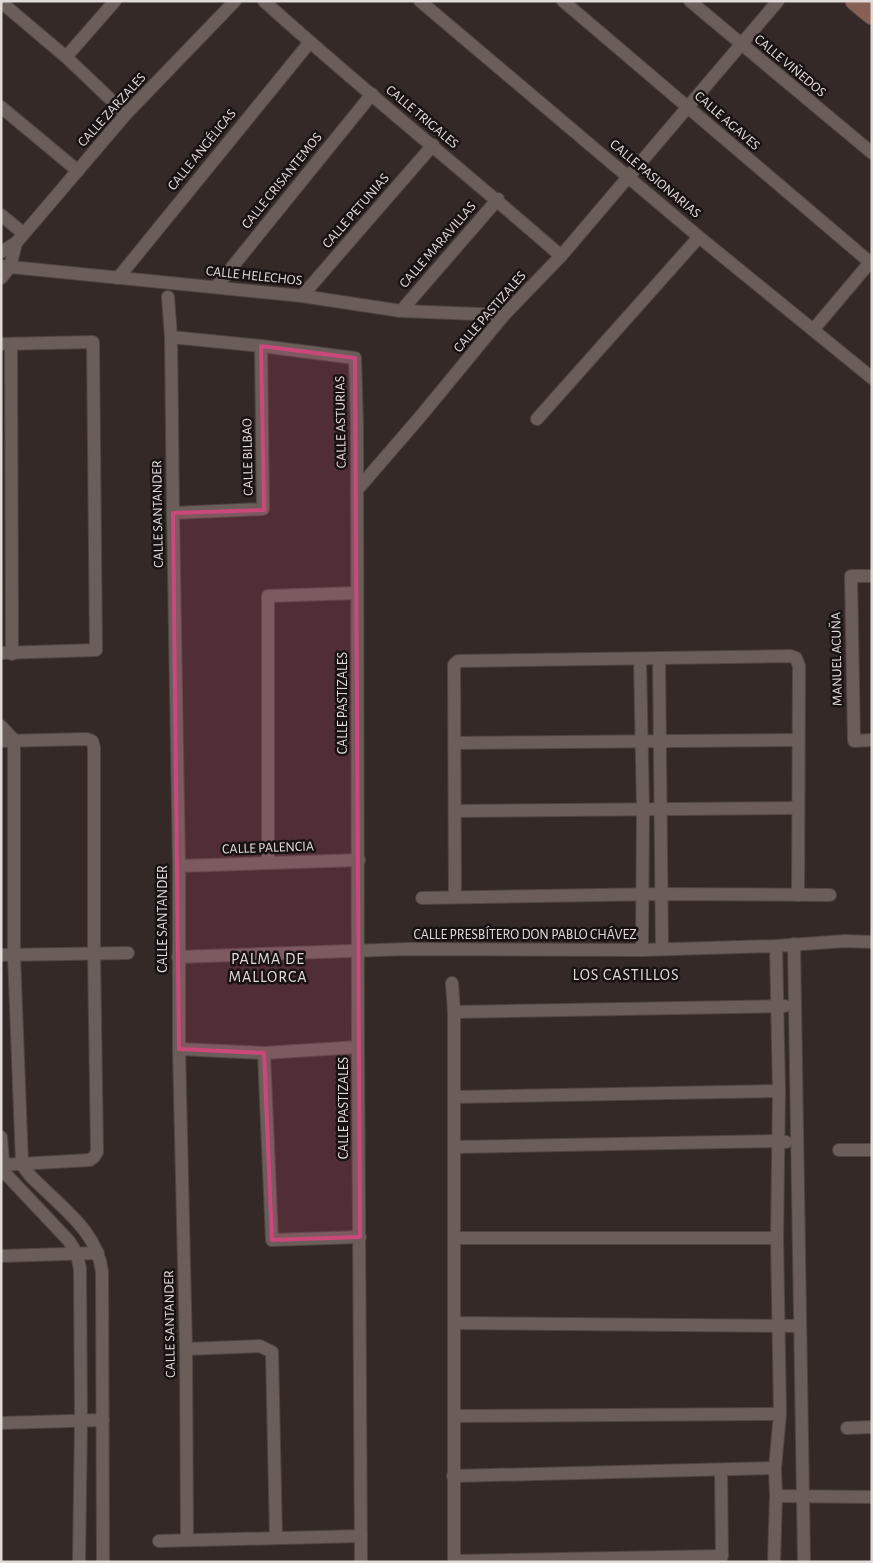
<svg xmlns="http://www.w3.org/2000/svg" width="873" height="1563" font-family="'Alegreya Sans',sans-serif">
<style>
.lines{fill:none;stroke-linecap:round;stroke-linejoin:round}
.street-casing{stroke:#4f4643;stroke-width:14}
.secondary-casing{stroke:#4f4643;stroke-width:21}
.street{stroke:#6b5e5a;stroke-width:12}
.secondary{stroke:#885f54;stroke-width:19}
.marked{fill:#ca487a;fill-opacity:0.2;stroke:#ca487a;stroke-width:4;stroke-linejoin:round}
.labels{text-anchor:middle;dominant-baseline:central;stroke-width:5;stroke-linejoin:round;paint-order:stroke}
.street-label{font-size:14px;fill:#e1dad8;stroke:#181312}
.quarter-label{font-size:16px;letter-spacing:1px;fill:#e1dad8;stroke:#181312}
</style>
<rect width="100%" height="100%" fill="#342926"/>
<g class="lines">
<defs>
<g id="street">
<path d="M264,1C361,89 463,170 561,256"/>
<path d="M420,1L699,237L872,378"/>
<path d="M563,1L872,264"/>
<path d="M690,1L872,153"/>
<path d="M1,2L66,57L126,114"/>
<path d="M66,57L115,1"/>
<path d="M1,107L78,171"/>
<path d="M1,215L23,233"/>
<path d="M1,252L16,243L126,114L235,1"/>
<path d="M1,266L302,296L401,311L504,315"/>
<path d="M1,278L10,267L16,243"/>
<path d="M118,278L310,42"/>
<path d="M216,287L372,94"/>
<path d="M302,296L433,145"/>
<path d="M168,297L171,337L173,513L179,866V1049L186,1349L187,1540"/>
<path d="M401,311L498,199"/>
<path d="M813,330L872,260"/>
<path d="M171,337L261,346L355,358L357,426L358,1047L361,1562"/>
<path d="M1,344L93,342L96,650L1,653"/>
<path d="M11,344L12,654"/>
<path d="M537,419L699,237"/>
<path d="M357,490L420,417L504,315L561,256L778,1"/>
<path d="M173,513L263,509L261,346"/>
<path d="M872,576H851L854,741L872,740"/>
<path d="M659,658L662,949"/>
<path d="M640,659L643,810L642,950"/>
<path d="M1,726L14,740V955L22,1163C27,1175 36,1181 45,1190C70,1214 98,1236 102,1272L103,1562"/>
<path d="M1,741L87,739L92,741L94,747V953L97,1152L94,1157L90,1160L1,1165"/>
<path d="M455,743L798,740"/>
<path d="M455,811L798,808"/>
<path d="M268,862V596L357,593"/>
<path d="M179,866L359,860"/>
<path d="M455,897L454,665L458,661L790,656L796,658L799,666L798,895"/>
<path d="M422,898L662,894L830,895"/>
<path d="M794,944L804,1562"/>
<path d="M1,955L128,953"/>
<path d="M178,957L409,949L642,950L776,946L845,941L872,942"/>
<path d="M452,983L454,1012V1562"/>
<path d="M454,1012L785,1006"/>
<path d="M179,1049L264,1053L358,1047"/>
<path d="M264,1053L272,1240L360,1237"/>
<path d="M454,1097L779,1091"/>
<path d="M1,1137L4,1172L69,1241L77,1254L80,1269L81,1421L79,1562"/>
<path d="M454,1147L778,1141L786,1142"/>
<path d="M839,1150H872"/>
<path d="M454,1238H777"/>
<path d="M1,1256L98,1253"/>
<path d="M454,1323L799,1326"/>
<path d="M186,1349L260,1346L272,1352L276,1538"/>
<path d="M454,1416L780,1414"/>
<path d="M1,1423L103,1420"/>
<path d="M847,1428L872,1427"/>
<path d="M453,1476L775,1468"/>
<path d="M776,1496L872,1497"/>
<path d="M159,1541L361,1536"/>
<path d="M454,1561L722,1556L721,1470"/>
<path d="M774,1562L776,1496L775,1468L780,1414L777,1238L779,1091L776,946"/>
</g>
<path id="secondary" d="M855,1L872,15"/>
</defs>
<use href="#street" class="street-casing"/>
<use href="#secondary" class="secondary-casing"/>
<use href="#street" class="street"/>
<use href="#secondary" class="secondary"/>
</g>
<path class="marked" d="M261,346L355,358L360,1237L272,1240L264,1053L179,1049L173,513L264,510Z"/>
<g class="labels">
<g class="street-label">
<text transform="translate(790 66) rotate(40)">CALLE VIÑEDOS</text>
<text transform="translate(112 110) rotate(-48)">CALLE ZARZALES</text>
<text transform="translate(422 117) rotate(40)">CALLE TRIGALES</text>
<text transform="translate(727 121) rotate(41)">CALLE AGAVES</text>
<text transform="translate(202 150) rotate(-51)">CALLE ANGÉLICAS</text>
<text transform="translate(655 179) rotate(40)">CALLE PASIONARIAS</text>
<text transform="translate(282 181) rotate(-51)">CALLE CRISANTEMOS</text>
<text transform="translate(356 211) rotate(-49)">CALLE PETUNIAS</text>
<text transform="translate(438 245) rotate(-49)">CALLE MARAVILLAS</text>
<text transform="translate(254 276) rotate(6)">CALLE HELECHOS</text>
<text transform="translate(490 312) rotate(-49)">CALLE PASTIZALES</text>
<text transform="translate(341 422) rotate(-91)">CALLE ASTURIAS</text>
<text transform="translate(248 457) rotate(-91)">CALLE BILBAO</text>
<text transform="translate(158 514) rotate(-91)">CALLE SANTANDER</text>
<text transform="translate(837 659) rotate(-91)">MANUEL ACUÑA</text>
<text transform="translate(343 703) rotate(-90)">CALLE PASTIZALES</text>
<text transform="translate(268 848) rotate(-2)">CALLE PALENCIA</text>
<text transform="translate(163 919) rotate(-90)">CALLE SANTANDER</text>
<text x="525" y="935">CALLE PRESBÍTERO DON PABLO CHÁVEZ</text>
<text transform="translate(344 1108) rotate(-90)">CALLE PASTIZALES</text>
<text transform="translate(170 1324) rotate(-91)">CALLE SANTANDER</text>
</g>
<g class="quarter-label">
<text x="268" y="959">PALMA DE<tspan x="268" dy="18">MALLORCA</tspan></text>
<text x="626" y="975">LOS CASTILLOS</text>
</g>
</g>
<rect width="873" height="1563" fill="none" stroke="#e1dad8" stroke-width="5"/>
</svg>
